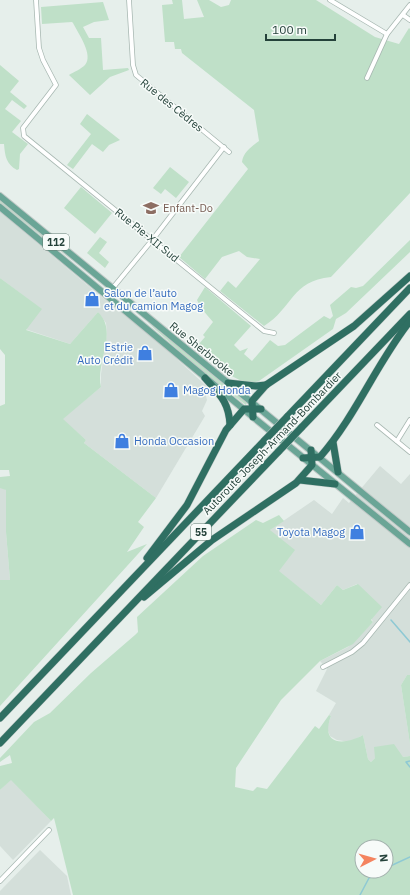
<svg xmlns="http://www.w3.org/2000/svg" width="410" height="895" font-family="'IBM Plex Sans',sans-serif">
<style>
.built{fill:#d4dfda}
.green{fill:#bfe0c8;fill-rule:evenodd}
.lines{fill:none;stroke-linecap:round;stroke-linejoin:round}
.stream{stroke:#8ec9d4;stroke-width:1.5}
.minor-casing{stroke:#a8b8b2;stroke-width:5.5}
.primary-casing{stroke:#c2cac8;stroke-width:8}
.motorway-casing{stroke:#c2cac8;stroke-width:8}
.minor{stroke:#fff;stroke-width:4}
.primary{stroke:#6aa596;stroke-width:6}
.motorway{stroke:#2f6f62;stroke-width:7}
.motorway-bridge-casing{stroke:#c2cac8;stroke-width:8;stroke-linecap:butt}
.motorway-bridge{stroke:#2f6f62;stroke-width:7}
.labels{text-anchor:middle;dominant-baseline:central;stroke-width:3;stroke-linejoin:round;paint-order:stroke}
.shield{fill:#f7fbf9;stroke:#637a73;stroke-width:1}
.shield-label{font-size:10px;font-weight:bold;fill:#24423a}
.street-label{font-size:11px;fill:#24423a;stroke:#f7fbf9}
.education-label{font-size:11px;fill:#785e54;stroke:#f7fbf9;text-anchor:start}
.shop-label{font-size:11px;fill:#366cbe;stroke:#f7fbf9;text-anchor:start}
</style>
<rect width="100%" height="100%" fill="#e6efeb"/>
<g class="built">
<path d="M0,212L99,295L157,341L214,393L209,395L205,392L207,400L202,411L205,416L156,498L84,443L86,440L62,419L101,387V374L107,334L106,323L98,312L70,344L25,329L41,309L0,278Z"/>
<path d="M380,466L401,484L410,474V675H407L401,685L410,744V756L403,757L375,747V758L371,762L368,759L363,735L350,742L337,740L330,736L327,728L331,716L329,715L336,703L316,691L327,669L320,661L348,647L373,622L357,584L343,590L337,585L321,605L278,571L270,530L314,500L332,514L343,498L349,503Z"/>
<path d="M3,487L6,490V532L10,580H0V488Z"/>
<path d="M11,779L51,821L13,860L0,846V790Z"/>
<path d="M40,850L67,876L71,895H0V891Z"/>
</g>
<g class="green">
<path d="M172,0H182L184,19L204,17L197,0H209L221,7L229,5L231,0H316L375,37L399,44L409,28L410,29V193L331,277C291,281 293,308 264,326L220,291L228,281L236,288L260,259L247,257L239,251L222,257L205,279L179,257L248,169L242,162C243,152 252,146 259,141L254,110L182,53L181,49H175L174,42H165L162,5L173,4Z"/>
<path d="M103,2L109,20L94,22L83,27L89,38H101L103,70L128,68L129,70L110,77L90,95L69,75C74,72 81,69 85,65C94,55 78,33 73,23L72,22L42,24L41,7Z"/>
<path d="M0,65L19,81L10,92L27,106L24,109L12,100L5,109L21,121L12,132L28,144L20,154L19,169L17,170C6,164 5,156 4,144H0Z"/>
<path d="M87,114L120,140L109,145L103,152L92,144L73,169L67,165L91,134L80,124Z"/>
<path d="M170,167L189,182L176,198L165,189L161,194L153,188Z"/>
<path d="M81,187L112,213L95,234L64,208Z"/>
<path d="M0,200L73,259L72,260L0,203Z"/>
<path d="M100,237L107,242L99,253L109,262L105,268L87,253Z"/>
<path d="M410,240V252L346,313L336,319L333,329L259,381C244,387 225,372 214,363L217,360L198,345L205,337L203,335L213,322L201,308L197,300L205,287L251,326L234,345L240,351L248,348L244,354L252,361L270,340L278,346L285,345L324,316L330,319L333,316L330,305L351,287L356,288L363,286Z"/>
<path d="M0,278L42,309L26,330L70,344L98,312C119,333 95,362 101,387L63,419L86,440L84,443L156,498L138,522L144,527L127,552L147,544L0,706V580H10L6,532V490L0,488V477L10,476L9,470H0V406L5,404V355L0,349Z"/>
<path d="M147,322L237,392L247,402L246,405L206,375Z"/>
<path d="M279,515L284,521L270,530L295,550L279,571L321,605L337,585L343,590L358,584L382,607L371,620L373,622L353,644L320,661L281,700L236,768L235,787L253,791L257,787L267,789L315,726L319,729L329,715L331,716C320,745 343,746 363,735L368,759L371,762L375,758L374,747L394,744L403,757L410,756V895H73L54,818L51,821L11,780L0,790V766L12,763L10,755L0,762V758L34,722L50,713L91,673L135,635L138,632L137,617L203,556L256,520L263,523ZM362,847H386V871H362Z"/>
<path d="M407,675H410V744L401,685Z"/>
</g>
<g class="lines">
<g class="stream">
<path d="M391,620L410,642"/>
<path d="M410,761L406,762L410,767"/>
<path d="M386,868L410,857"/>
<path d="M360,895L369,878L381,871"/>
</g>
<defs>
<g id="minor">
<path d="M36,0L39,48L43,60L56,85L23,128L24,136L264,331L274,333"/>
<path d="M129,0L133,65L136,75L229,152"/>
<path d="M330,0L387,34"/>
<path d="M403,15L410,20"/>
<path d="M367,78L387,34L410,5"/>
<path d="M107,295L153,239L224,147"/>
<path d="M377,425L410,452"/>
<path d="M397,441L410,420"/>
<path d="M323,667L352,652L363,643L410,585"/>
<path d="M0,881L49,830"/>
</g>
<g id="primary">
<path d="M0,196L410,532"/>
<path d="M0,207L253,417L410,544"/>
</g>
<g id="motorway">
<path d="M205,378C220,395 229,402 230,425"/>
<path d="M228,383L256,386L266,385"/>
<path d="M253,417L252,401L266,385L354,326L410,276"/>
<path d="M287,417L410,288"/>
<path d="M301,428L410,314"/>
<path d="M333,442L338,472"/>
<path d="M303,458L320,457C356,416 376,364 410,321"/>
<path d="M300,480L335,484"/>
<path d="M147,558L187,505L226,430L244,409H261"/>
<path d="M144,597L212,540L296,483L312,465L311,450"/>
<path d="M0,718L265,440"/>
<path d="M0,743L279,451"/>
</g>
</defs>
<use href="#minor" class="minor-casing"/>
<use href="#primary" class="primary-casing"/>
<use href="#motorway" class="motorway-casing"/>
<use href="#minor" class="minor"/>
<use href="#primary" class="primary"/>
<use href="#motorway" class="motorway"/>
<defs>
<g id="motorway-bridge">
<path d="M265,440L287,417"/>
<path d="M279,451L301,428"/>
</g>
</defs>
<use href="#motorway-bridge" class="motorway-bridge-casing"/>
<use href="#motorway-bridge" class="motorway-bridge"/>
</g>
<defs>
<symbol id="school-bare" viewBox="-9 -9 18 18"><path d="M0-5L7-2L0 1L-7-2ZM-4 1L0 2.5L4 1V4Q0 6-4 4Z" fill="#8d6e63" stroke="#f7fbf9" stroke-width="2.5" paint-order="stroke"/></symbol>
<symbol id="shop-bare" viewBox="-9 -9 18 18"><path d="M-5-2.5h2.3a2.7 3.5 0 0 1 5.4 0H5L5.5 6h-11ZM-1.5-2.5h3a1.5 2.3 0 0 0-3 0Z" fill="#3f7fe0" stroke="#f7fbf9" stroke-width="2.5" paint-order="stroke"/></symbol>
</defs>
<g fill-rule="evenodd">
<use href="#school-bare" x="140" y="197" width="22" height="22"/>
<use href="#shop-bare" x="81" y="288" width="22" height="22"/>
<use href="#shop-bare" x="134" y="342" width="22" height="22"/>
<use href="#shop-bare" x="160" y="379" width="22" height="22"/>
<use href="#shop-bare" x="111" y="430" width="22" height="22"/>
<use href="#shop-bare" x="346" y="521" width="22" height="22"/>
</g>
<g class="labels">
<g class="shield">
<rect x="43" y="234" width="26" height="16" rx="3"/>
<rect x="191" y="524" width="20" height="16" rx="3"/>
</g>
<g class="shield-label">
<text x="56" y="242">112</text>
<text x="201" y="532">55</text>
</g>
<g class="street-label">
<text transform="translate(172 105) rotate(39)">Rue des Cèdres</text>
<text transform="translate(147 235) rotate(39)">Rue Pie-XII Sud</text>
<text transform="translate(202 349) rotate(39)">Rue Sherbrooke</text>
<text transform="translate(272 443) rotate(-46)">Autoroute Joseph-Armand-Bombardier</text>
</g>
<g class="education-label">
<text x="163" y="208">Enfant-Do</text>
</g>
<g class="shop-label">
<text x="104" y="293">Salon de l’auto<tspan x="104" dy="13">et du camion Magog</tspan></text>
<text x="133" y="347" text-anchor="end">Estrie<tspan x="133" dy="13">Auto Crédit</tspan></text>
<text x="183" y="390">Magog Honda</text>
<text x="134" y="441">Honda Occasion</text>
<text x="345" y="532" text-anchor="end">Toyota Magog</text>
</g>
</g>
<g transform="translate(374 859) rotate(84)"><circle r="19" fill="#f7fbf9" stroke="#a3b1ad"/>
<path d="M0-3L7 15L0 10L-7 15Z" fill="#f4845f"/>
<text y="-6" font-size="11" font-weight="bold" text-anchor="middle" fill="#24423a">N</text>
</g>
<path d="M266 34v6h69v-6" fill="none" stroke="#24423a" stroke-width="2"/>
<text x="272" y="34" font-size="12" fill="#24423a" stroke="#f7fbf9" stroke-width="3" paint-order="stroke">100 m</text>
</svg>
